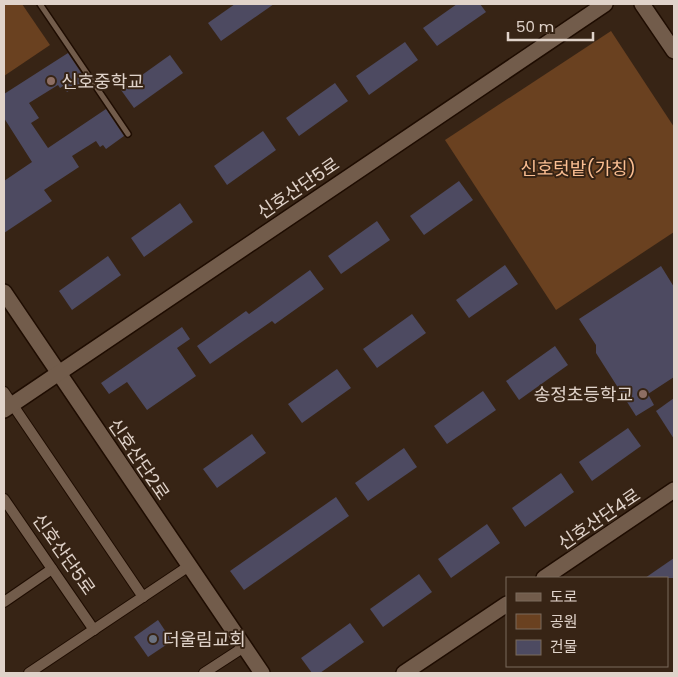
<svg xmlns="http://www.w3.org/2000/svg" width="678" height="677" font-family="Poppins,'Noto Sans KR',sans-serif">
<style>
.green{fill:#6a4120}
.building{fill:#4d4a61}
.lines{fill:none;stroke-linecap:round;stroke-linejoin:round}
.lane-casing{stroke:#1e0c01;stroke-width:8}
.street-casing{stroke:#1e0c01;stroke-width:12}
.secondary-casing{stroke:#1e0c01;stroke-width:18}
.lane{stroke:#725c4b;stroke-width:5}
.street{stroke:#725c4b;stroke-width:10}
.secondary{stroke:#725c4b;stroke-width:15}
.education-dot{fill:#8d6e63;stroke:#372415;stroke-width:2}
.worship-dot{fill:#6b7280;stroke:#372415;stroke-width:2}
.labels{text-anchor:middle;dominant-baseline:central;stroke-width:4;stroke-linejoin:round;paint-order:stroke}
.poi-label{font-size:18px;fill:#e0d3ca;stroke:#372415;text-anchor:start}
.park-label{font-size:18px;fill:#fabe92;stroke:#372415}
.street-label{font-size:18px;fill:#e0d3ca;stroke:#372415}
</style>
<rect width="100%" height="100%" fill="#372415"/>
<g class="green">
<path d="M4,4H22L50,45L4,76Z"/>
<path d="M611,31L674,127V232L556,310L445,140Z"/>
</g>
<g class="building">
<path d="M235,4H274L221,41L208,23Z"/>
<path d="M457,4H480L486,12L437,46L423,28Z"/>
<path d="M405,42L418,60L369,95L356,76Z"/>
<path d="M68,53L86,80L67,92L63,86L60,88L58,85L29,103L39,118L31,123L48,148L106,109L124,136L106,149L103,145L100,147L96,141L72,156L79,167L44,190L52,201L4,233V181L32,162L4,118V94Z"/>
<path d="M170,55L183,73L134,108L121,90Z"/>
<path d="M335,83L348,101L299,136L286,118Z"/>
<path d="M263,131L276,150L227,185L214,166Z"/>
<path d="M459,181L473,200L424,235L410,216Z"/>
<path d="M180,203L193,222L144,257L131,238Z"/>
<path d="M377,221L390,240L341,274L328,256Z"/>
<path d="M108,256L121,275L72,310L59,291Z"/>
<path d="M505,265L518,284L469,318L456,300Z"/>
<path d="M661,266L674,287V377L648,394L654,405L636,416L596,353V345L579,319Z"/>
<path d="M310,270L324,289L275,324L272,321L210,364L197,346L246,311L249,314Z"/>
<path d="M412,314L426,333L377,368L363,349Z"/>
<path d="M182,327L190,339L177,348L196,376L147,410L127,382L109,394L101,383Z"/>
<path d="M555,346L568,365L519,400L506,381Z"/>
<path d="M337,369L351,388L302,423L288,404Z"/>
<path d="M483,391L496,410L447,444L434,426Z"/>
<path d="M674,398V439L656,411Z"/>
<path d="M628,428L641,446L592,481L579,462Z"/>
<path d="M252,434L266,453L217,488L203,469Z"/>
<path d="M404,448L417,467L368,501L355,483Z"/>
<path d="M561,473L574,492L525,527L512,508Z"/>
<path d="M336,497L349,516L244,590L230,571Z"/>
<path d="M487,524L500,543L451,578L438,559Z"/>
<path d="M674,558V578H645Z"/>
<path d="M419,574L432,592L383,627L370,609Z"/>
<path d="M158,620L172,641L148,657L134,637Z"/>
<path d="M350,623L364,642L320,673H312L301,658Z"/>
</g>
<g class="lines">
<defs>
<path id="lane" d="M40,4L128,134"/>
<g id="street">
<path d="M4,392L143,597"/>
<path d="M4,499L94,630"/>
<path d="M4,602L52,569"/>
<path d="M29,673L189,566"/>
<path d="M204,673L244,647"/>
</g>
<g id="secondary">
<path d="M642,4L674,51"/>
<path d="M4,292L262,673"/>
<path d="M4,410L605,4"/>
<path d="M544,578L674,490"/>
<path d="M404,673L507,604"/>
</g>
</defs>
<use href="#lane" class="lane-casing"/>
<use href="#street" class="street-casing"/>
<use href="#secondary" class="secondary-casing"/>
<use href="#lane" class="lane"/>
<use href="#street" class="street"/>
<use href="#secondary" class="secondary"/>
</g>
<g class="education-dot">
<circle cx="51" cy="81" r="5"/>
<circle cx="643" cy="394" r="5"/>
</g>
<circle class="worship-dot" cx="153" cy="639" r="5"/>
<g class="labels">
<g class="poi-label">
<text x="61" y="81">신호중학교</text>
<text x="633" y="394" text-anchor="end">송정초등학교</text>
<text x="163" y="639">더울림교회</text>
</g>
<g class="park-label">
<text x="578" y="168">신호텃밭(가칭)</text>
</g>
<g class="street-label">
<text transform="translate(298 188) rotate(-34)">신호산단5로</text>
<text transform="translate(139 459) rotate(56)">신호산단2로</text>
<text transform="translate(599 519) rotate(-34)">신호산단4로</text>
<text transform="translate(64 554) rotate(55)">신호산단5로</text>
</g>
</g>
<rect width="678" height="677" fill="none" stroke="#e0d3ca" stroke-width="10"/>
<rect x="506" y="577" width="162" height="90" fill="#372415" stroke="#7b6a5d"/>
<rect x="516" y="593" width="25" height="8" fill="#725c4b" stroke="#7b6a5d"/>
<text x="550" y="602" font-size="15" fill="#e0d3ca">도로</text>
<rect x="516" y="614" width="25" height="15" fill="#6a4120" stroke="#7b6a5d"/>
<text x="550" y="627" font-size="15" fill="#e0d3ca">공원</text>
<rect x="516" y="640" width="25" height="15" fill="#4d4a61" stroke="#7b6a5d"/>
<text x="550" y="652" font-size="15" fill="#e0d3ca">건물</text>
<path d="M508 32v8h85v-8" fill="none" stroke="#e0d3ca" stroke-width="2.5"/>
<text x="516" y="32" font-size="15" fill="#e0d3ca" stroke="#372415" stroke-width="4" paint-order="stroke">50 m</text>
</svg>
